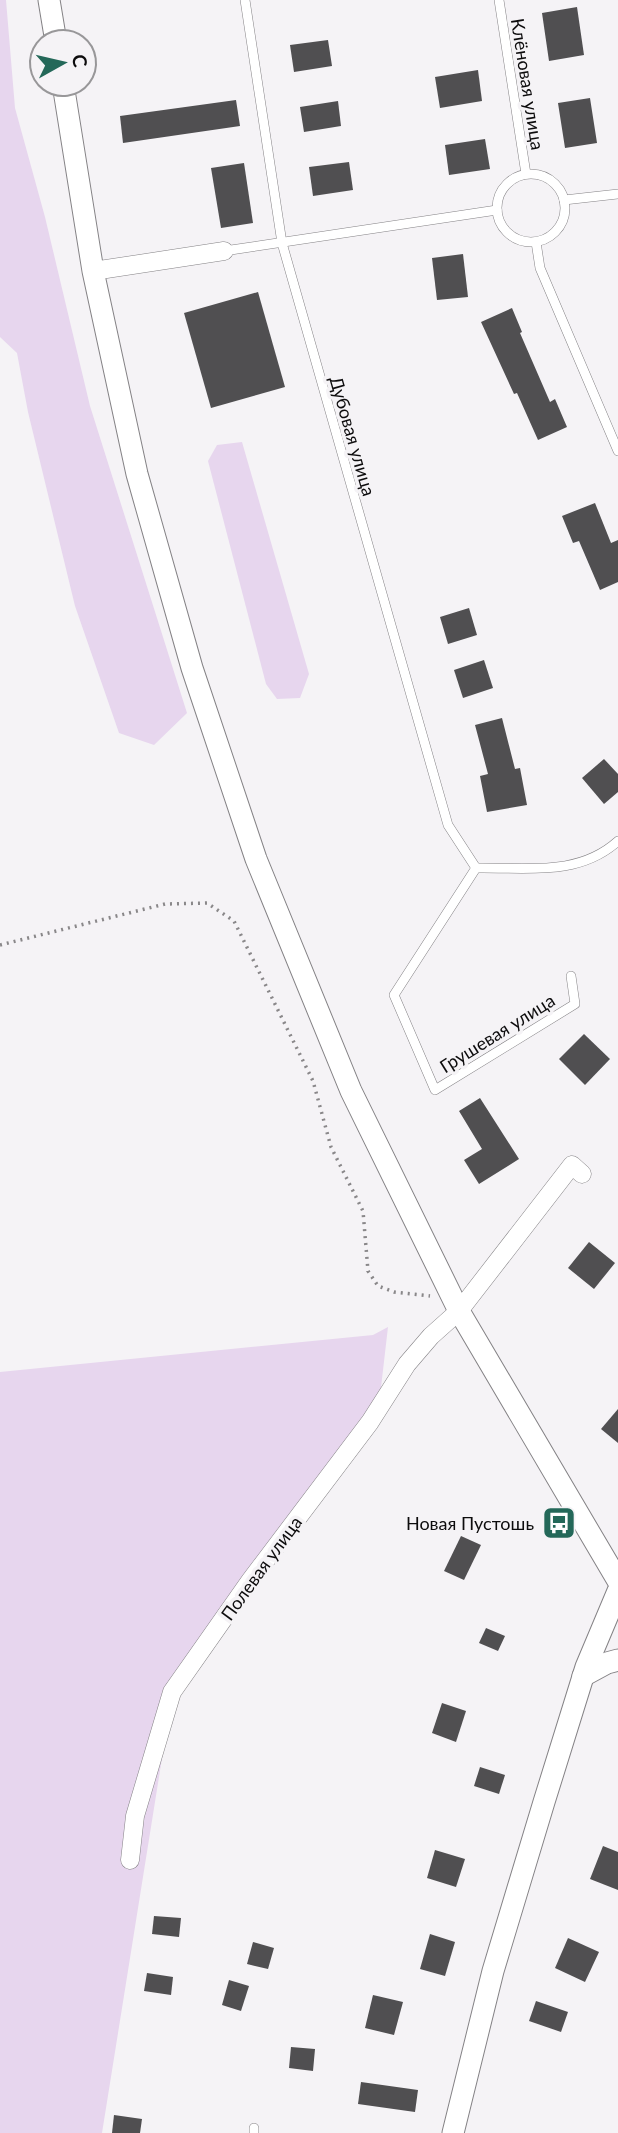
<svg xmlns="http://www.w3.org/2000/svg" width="618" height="2133" font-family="Lato,sans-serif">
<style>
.green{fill:#e7d6ee}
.building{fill:#504f51}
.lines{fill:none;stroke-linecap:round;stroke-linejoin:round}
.service-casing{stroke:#848285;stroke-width:10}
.minor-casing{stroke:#848285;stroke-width:19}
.tertiary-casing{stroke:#848285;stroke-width:23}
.path{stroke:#898789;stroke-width:3.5;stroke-dasharray:2 5;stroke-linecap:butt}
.service{stroke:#fff;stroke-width:9}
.minor{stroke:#fff;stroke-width:18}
.tertiary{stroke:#fff;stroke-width:21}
.labels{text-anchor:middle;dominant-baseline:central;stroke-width:7;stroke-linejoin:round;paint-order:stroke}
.street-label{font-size:18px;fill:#0d0c0d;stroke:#f5f3f6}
.poi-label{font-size:18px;fill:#0d0c0d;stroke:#f5f3f6;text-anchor:end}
</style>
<rect width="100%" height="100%" fill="#f5f3f6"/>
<g class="green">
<path d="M0,0H6L15,108L45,217L90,406L187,713L154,745L119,733L75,606L28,412L17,353L0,337Z"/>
<path d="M242,442L309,674L300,698L277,699L266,684L208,461L217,445Z"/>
<path d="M388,1327L380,1396L284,1551L171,1702L102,2133H0V1372L373,1335Z"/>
</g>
<g class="building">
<path d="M577,7L584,55L549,61L542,13Z"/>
<path d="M328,40L332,66L294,72L290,45Z"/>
<path d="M478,70L482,101L440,108L435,77Z"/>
<path d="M590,98L597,143L565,148L558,103Z"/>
<path d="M236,100L240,126L123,143L120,116Z"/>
<path d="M338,101L341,126L304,132L300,107Z"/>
<path d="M485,139L490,169L449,175L445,145Z"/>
<path d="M349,162L353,190L313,196L309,167Z"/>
<path d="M244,163L253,223L221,228L211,168Z"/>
<path d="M463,254L468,297L437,300L432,258Z"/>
<path d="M258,292L285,387L211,408L184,313Z"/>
<path d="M512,308L522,332L520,333L550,402L555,399L567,427L538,440L517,393L514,394L481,322Z"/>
<path d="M595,503L611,543L618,540V582L600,590L579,541L573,543L562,516Z"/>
<path d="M469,608L477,635L448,644L440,617Z"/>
<path d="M484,660L493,688L463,698L454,670Z"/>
<path d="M502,718L515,769L520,768L527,805L487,812L480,776L488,774L475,725Z"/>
<path d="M604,759L618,774V792L604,804L582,778Z"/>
<path d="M584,1034L610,1059L585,1085L559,1059Z"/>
<path d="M480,1098L519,1159L479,1184L464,1160L482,1149L459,1111Z"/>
<path d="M589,1242L615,1263L594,1289L568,1268Z"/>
<path d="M618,1409V1443L601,1429Z"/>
<path d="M461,1536L481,1545L464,1580L444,1571Z"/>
<path d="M486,1628L505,1636L498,1651L479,1643Z"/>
<path d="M442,1703L466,1711L456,1742L432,1733Z"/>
<path d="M480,1767L505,1775L499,1794L474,1786Z"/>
<path d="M603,1846L618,1852V1890L590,1879Z"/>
<path d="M435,1850L465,1859L456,1887L427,1878Z"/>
<path d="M154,1916L181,1918L179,1937L152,1934Z"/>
<path d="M430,1934L455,1942L445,1976L420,1969Z"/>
<path d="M568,1938L599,1952L585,1982L555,1968Z"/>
<path d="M253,1942L274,1948L268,1969L247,1964Z"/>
<path d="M147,1973L173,1977L171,1995L144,1991Z"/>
<path d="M229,1980L249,1986L241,2011L222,2005Z"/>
<path d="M373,1995L403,2002L394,2035L365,2028Z"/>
<path d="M536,2001L568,2012L561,2032L529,2021Z"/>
<path d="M291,2047L315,2049L313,2071L289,2068Z"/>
<path d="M361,2082L418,2090L415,2112L358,2104Z"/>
<path d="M114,2115L142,2119L140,2133H112Z"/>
</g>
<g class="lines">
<defs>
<g id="service">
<path d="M245,0L282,243L448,825L476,868"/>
<path d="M499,0L526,174"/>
<circle cx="531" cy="208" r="34"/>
<path d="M564,200L618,194"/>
<path d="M536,242L540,268L618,451"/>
<path d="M224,251L497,210"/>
<path d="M571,976L575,1004L435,1090L394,995L476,868C527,867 578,877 618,841"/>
<path d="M254,2133V2128"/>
</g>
<g id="minor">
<path d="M93,271L224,251"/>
<path d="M130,1860L135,1816L172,1692L250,1581L370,1422L407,1364L431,1336L459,1311L572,1165L582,1174"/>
</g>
<g id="tertiary">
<path d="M49,0L56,42"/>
<path d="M63,84L93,271L137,474L192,668L256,859L351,1091L459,1311L618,1581"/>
<path d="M583,1676L607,1663L618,1660"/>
<path d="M453,2133L493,1971L544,1802L586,1667L618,1591"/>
</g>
</defs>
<use href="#service" class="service-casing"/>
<use href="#minor" class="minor-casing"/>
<use href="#tertiary" class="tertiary-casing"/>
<path class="path" d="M0,945L165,904L207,903L234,921L313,1081L331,1147L363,1211L368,1271L378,1286L394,1292L430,1296"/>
<use href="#service" class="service"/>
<use href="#minor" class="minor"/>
<use href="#tertiary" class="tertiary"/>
</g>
<defs>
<symbol id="bus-square" viewBox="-11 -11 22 22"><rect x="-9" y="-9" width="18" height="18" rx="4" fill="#246859" stroke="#f5f3f6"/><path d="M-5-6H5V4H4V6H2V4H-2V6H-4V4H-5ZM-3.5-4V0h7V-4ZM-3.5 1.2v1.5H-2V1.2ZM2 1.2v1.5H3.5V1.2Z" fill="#fff"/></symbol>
</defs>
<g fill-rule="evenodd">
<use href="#bus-square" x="540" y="1504" width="38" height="38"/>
</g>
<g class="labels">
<g class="street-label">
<text transform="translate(528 84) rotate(81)">Клёновая улица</text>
<text transform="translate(353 436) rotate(74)">Дубовая улица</text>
<text transform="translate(497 1033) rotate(-32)">Грушевая улица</text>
<text transform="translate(261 1568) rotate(-54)">Полевая улица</text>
</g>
<g class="poi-label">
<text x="534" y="1523">Новая Пустошь</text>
</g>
</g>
<g transform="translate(63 63) rotate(82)"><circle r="33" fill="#f5f3f6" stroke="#989799" stroke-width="2"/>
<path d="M0-5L12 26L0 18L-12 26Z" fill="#246859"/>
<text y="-10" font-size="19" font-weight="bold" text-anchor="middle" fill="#0d0c0d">С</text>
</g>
</svg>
